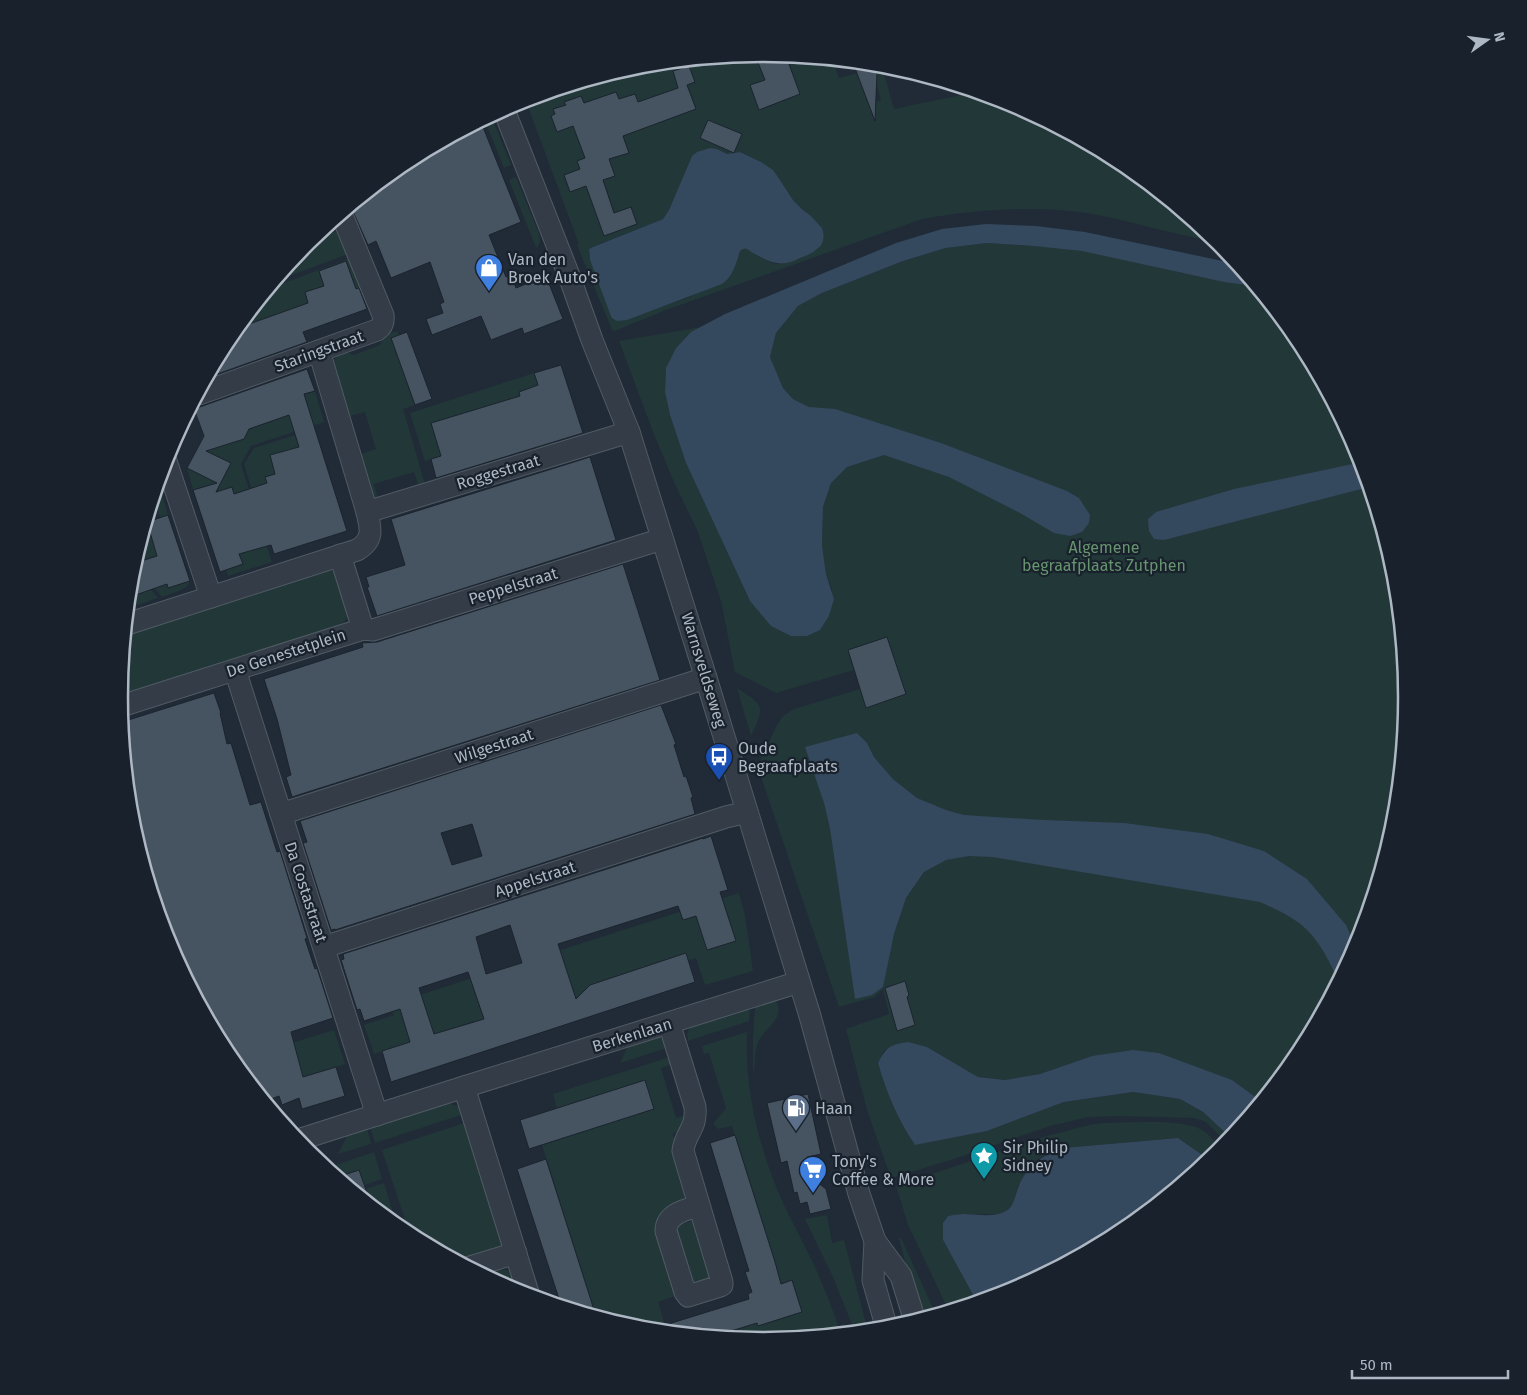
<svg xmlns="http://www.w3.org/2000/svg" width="1527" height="1395" font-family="'Fira Sans',sans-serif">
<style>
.green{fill:#223738;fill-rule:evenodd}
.water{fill:#34485e}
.building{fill:#465361;stroke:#1b242e;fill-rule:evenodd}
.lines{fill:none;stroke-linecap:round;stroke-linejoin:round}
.minor-casing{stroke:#515b65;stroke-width:23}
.minor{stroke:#343d47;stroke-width:21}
.labels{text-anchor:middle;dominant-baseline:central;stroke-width:4.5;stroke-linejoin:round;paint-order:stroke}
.poi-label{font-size:16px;fill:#aeb8c4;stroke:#19222c;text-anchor:start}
.street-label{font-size:16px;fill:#aeb8c4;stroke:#19222c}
.park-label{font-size:16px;fill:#66946e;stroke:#19222c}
.rim{fill:none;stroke:#aeb8c4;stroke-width:2.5}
</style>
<rect width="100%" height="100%" fill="#202b37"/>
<g class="green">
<path d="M755,55L760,68L780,65L800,57L803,63L814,59L841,61L842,64L835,67L839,78L857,73L868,104L881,100L877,86V73L876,72L883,70L894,109L975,92L1010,103L1121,162L1218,242C1179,236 1142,224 1103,216C1043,204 981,209 922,219L666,310L615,331L612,330L577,245L579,244L527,104L599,78L638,66ZM689,66L695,82L687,85L693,101L680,115L623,136L629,153L609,159L603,180L589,194L586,186L570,192L564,175L580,169L577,161L593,155L573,126L557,132L551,116L555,114L553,109L566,105L565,101L581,96L587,112L595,99L616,92L619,99L635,94L638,102L678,88L673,72ZM768,79L776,104L759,109L750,85ZM708,120L742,134L734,152L700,138ZM717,149L727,154L740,152L747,155L780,180L793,200L822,228C829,248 808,256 792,260C788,261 782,264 777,264C766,263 755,251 746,248C742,247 742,249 739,251V255L690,297L663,306L610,314L590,260L589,253L590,248L663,219L669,210L692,156ZM630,207L637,224L605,236L598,219Z"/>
<path d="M494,123L511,165L504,168L487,126Z"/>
<path d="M516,177L539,234L540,242L537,248L535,245L509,180Z"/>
<path d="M337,219L351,253L276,281L309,242L316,236L318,238L329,234L327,227Z"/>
<path d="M987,243C1019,245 1051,246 1082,251C1140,261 1196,279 1254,286L1299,340L1358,451L1395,572L1407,698L1395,823L1358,944L1299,1055L1261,1101L1232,1080L1092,1056L1040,1074L1005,1080L978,1077L927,1047L893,1045L884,1051L878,1063C886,1092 898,1120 915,1145L987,1131L1064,1102L1133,1092L1180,1099L1203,1112L1231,1138L1227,1143L1206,1122L1194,1118L1118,1116L1089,1117L1050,1126L954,1159L891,1178L867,1110L846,1029L889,1014L883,989L875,997L839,1007L759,771V763L777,725L783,716L794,709L860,689L854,670L776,693L735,672L721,601L698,532L674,482L653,432L619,341L701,327L691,332L676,348L666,368L665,392L670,415L686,463L750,601L807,636L820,629L829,616L832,589L826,574L822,545L823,507L831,483L809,407L793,399L783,388L770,357L776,333L798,306L822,293L903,261L946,248ZM867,743L874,757L893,779L917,798L924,872L906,898L894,934L855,999L830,829L824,803Z"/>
<path d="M353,257L365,286L349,292L351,273L346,261L339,264L322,301L317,288L305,292L309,305L228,340L271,288Z"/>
<path d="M397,331L399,335L395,349L415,405L403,409L426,488L420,490L414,472L374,484L379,502L372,504L358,455L376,449L365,412L346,417L333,362L336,356L344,351L354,355L380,345L384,335Z"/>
<path d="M534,373L558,446L537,452L530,428L425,461L410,413Z"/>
<path d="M315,391L324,422L251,446L241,464L272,562L228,576L226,570L243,564L216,483L193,490L187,468L203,436L202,431Z"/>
<path d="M295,435L304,463L265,477L267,483L257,507L244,464L254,448Z"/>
<path d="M159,484L168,515L160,517L155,502H153Z"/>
<path d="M147,523L168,588L190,581C187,591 171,593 162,597L147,579L154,564L152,557L135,563Z"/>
<path d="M133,569L158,598L129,608L130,598L135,596Z"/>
<path d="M328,569L335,573L349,612C347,619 345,622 338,626L120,696L126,634Z"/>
<path d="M737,688C765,706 765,706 751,736Z"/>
<path d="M739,893L745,915L753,971L705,985L696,958L507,1020L471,1022L374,1054L364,1025L394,1015L392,1012L387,1013L366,946L388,940L407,999Z"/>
<path d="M774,998C789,1018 764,1027 758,1043C754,1053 756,1064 753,1074V1039L755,1004Z"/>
<path d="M750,1005L749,1021L688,1041L687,1034L690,1027Z"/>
<path d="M334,1030L345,1064L326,1070L328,1078L285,1086L260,1094L247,1078L263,1052Z"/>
<path d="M747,1032C745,1084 756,1136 775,1184C786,1212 801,1237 813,1263C824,1286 833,1310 841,1334L763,1341L715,1336L757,1323L759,1326L802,1312L792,1280L779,1284L773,1265L775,1263L732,1126L719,1129L713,1124L726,1108L709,1053L704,1054L702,1046Z"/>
<path d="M655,1036C662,1037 666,1040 670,1047L620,1063L629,1043Z"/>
<path d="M673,1056L676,1063L661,1068L676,1118L692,1113L693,1122L673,1134L688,1181L687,1194L662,1221L678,1295L658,1302L667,1332L638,1329L610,1320L608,1316L602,1318L596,1316L542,1145L654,1109L645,1080L557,1108L553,1094Z"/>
<path d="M447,1103L458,1106L464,1114L375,1143L370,1127Z"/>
<path d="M467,1122L503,1243L500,1250L463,1263L410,1235L382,1150Z"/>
<path d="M1104,1123C1128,1123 1177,1119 1198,1128C1208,1132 1215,1142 1221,1149L1207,1163L1201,1154L1178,1138L1063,1148L1057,1150L1038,1159L1018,1186L1013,1203L1010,1209L1005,1212L998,1214H961L948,1216L943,1223V1240L977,1302L949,1311L908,1225L896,1186L1043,1137L1093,1124Z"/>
<path d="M367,1128L371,1144L338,1154L348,1134Z"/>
<path d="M374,1152L382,1179L365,1185V1189L384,1183L397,1226L327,1168Z"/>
<path d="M827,1215L832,1243L844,1240L868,1331L855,1332L833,1277L805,1219Z"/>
<path d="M693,1221L713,1270L709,1281L689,1284L672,1230L677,1225Z"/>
<path d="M899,1238H901L936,1315L922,1319L910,1280Z"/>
<path d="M500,1270H507L513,1273L517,1292L485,1275Z"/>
</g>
<g class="water">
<path d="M710,148L717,149L727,154L740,152L761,162L773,170L780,180L793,200L803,210L811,216L822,228C825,236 824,244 817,249C813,253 806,256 800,258C780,268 772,263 753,253C750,251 746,247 743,249C739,250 739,255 738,258C734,269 731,278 722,284L627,320L617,321L612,318L610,314L590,260L589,249L593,247L663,219L669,210L692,156L697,152Z"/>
<path d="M986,224L1036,226L1085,232L1237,264L1254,286L1224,282L1082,251L1034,246L987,243L946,248L903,261L822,293L798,306L776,333L770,357L783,388L793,399L809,407L835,409L941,443L1067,491L1079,498L1090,515L1089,523L1082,532L1070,536L1054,533L1020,513L949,477L884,455L847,467L831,483L823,507L822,545L826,574L834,599L829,616L820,630L807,636H791L771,626L750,601L686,463L670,415L665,392L666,368L676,348L691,332L725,314L896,243L942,229Z"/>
<path d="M1362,462L1369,487L1164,540L1154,539L1149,531L1148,519L1156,512L1234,489Z"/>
<path d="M857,733L867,743L874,757L893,779L917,798L946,810L964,815L1044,820L1124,823L1208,834L1264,851L1307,879L1346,925L1356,948L1338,982C1331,962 1316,935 1299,923C1287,914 1273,908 1260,902L992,857L969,856L946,860L924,872L906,898L894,934L883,987L872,995L855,999L830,829L824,803L805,747Z"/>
<path d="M908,1042L927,1047L978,1077L1005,1080L1040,1074L1092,1056L1133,1050L1159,1053L1232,1080L1261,1101L1231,1138L1203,1112L1180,1099L1133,1092L1064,1102L987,1131L915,1145C898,1120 886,1092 878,1063C887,1046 890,1045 908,1042Z"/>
<path d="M1178,1138L1201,1154L1207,1163L1121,1233L1010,1292L977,1302L943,1240V1223L948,1216C953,1215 959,1214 964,1214C977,1214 994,1218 1006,1211C1014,1207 1015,1195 1018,1188C1025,1168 1043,1154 1063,1148Z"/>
</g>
<g class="building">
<path d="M764,54L786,56L800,94L759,110L750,85L765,80L755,55Z"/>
<path d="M853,63L866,64L877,73L875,121Z"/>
<path d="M689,66L695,82L687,85L696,109L623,136L629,153L609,159L615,176L603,180L614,213L631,207L637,224L604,236L586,186L570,192L564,175L580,169L577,161L585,158L573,126L557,132L551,116L555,114L553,109L566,105L564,102L581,96L584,103L616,92L619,99L635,94L638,102L678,88L673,71Z"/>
<path d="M708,120L742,134L734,153L700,138Z"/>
<path d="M481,122L521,222L489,235L506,277L511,275L516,288L546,276L563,319L524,334L522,328L491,340L481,316L432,335L426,319L443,313L440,304L444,302L430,262L391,278L376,241L368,245L351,207L406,162Z"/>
<path d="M332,223L335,231L320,238L318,235Z"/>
<path d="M346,261L356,289L359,288L367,309L303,332L307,342L209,377L228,340L238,328L308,303L305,292L324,286L319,271Z"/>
<path d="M407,332L432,399L415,405L391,338Z"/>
<path d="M561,365L583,433L436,478L431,459L441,456L431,423L520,396L519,392L538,385L534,373Z"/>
<path d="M307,369L315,391L304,394L347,531L274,554L271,545L239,554L243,564L220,572L193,490L217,483L187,468L204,436L194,409ZM289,415L299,447L270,455L275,474L265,477L267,483L234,494L232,487L216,492L231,463L206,451L244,439L249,429Z"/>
<path d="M590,457L616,540L377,616L367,587H369L366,577L405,565L391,519Z"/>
<path d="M168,515L190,581L168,588L167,584L130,597L132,572L135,563L157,556L147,522Z"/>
<path d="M623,564L660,680L292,797L286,777L291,775L277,719L264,679L363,647L362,643L377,642Z"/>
<path d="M887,637L906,694L866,708L848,650Z"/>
<path d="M214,693L221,713H220L227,744L231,743L250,805L261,802L277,852L280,851L307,938L305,939L315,969L317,968L333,1018L291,1032L303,1077L336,1067L345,1096L302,1109L299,1098L282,1105L279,1096L266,1101L228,1055L177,960L132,822L122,722Z"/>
<path d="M661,705L676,744L674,745L684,777L686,776L693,797L691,798L695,814L335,930V929L331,930L303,843L307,842L300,821ZM472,824L482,856L452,865L441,833Z"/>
<path d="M711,836L728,890L720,892L736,941L707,950L696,916L683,920L678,906L558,944L576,999L590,985L686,953L695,982L391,1082L382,1051L410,1042L400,1009L364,1021L360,1009L357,1010L341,960L344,959L343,954L703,838V839ZM510,925L522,963L486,974L476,937ZM468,972L484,1019L434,1034L419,988Z"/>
<path d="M905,981L909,995L907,997L915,1025L897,1031L885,988Z"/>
<path d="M645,1080L654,1109L529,1149L520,1120Z"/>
<path d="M808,1094L821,1154L807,1157L812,1178L826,1189L831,1209L810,1214L807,1202L800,1204L797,1192L794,1193L787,1161L781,1163L767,1103Z"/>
<path d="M735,1135L775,1262L781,1284L792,1280L802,1312L758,1326L757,1323L715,1336L649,1330L749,1299L748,1294L752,1292L745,1272L749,1271L710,1143Z"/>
<path d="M546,1159L596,1316L561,1305L517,1169Z"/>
<path d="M359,1170L371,1204L338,1177Z"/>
</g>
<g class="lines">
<defs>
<g id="minor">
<path d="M504,110L568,273L592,340L629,432L706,678L810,1016L859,1194L875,1241L901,1276L915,1321"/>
<path d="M199,394L377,330C383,326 384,322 383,315L342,215"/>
<path d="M166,461L211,597"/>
<path d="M367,512L629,432"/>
<path d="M340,555L363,629"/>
<path d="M127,624L357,550C374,540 371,529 367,512L319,351"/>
<path d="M235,670L377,1115"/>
<path d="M121,706L363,629L373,630L662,539"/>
<path d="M281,814L706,678"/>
<path d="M324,947L726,817L747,812"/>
<path d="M669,1023L695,1107C697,1130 685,1132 683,1151L722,1282V1285L720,1286L688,1296L685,1292L666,1231C666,1214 685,1210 698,1206"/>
<path d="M464,1087L529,1296"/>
<path d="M298,1140L464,1087L799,982"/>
<path d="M875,1241L873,1280L887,1329"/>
<path d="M470,1267L516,1253"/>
</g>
</defs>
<use href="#minor" class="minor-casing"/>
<use href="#minor" class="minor"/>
</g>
<defs>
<symbol id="shop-pin" viewBox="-11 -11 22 30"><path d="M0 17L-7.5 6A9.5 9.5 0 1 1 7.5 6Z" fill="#3f7fe0" stroke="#19222c"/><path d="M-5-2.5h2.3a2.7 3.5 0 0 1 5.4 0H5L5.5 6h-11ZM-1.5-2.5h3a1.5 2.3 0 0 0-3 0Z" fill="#fff"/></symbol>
<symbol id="bus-pin" viewBox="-11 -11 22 30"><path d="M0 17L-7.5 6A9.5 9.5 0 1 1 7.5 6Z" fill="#1a4fb4" stroke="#19222c"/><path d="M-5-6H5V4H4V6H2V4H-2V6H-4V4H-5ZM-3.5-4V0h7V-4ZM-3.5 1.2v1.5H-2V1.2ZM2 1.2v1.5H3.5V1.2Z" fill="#fff"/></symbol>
<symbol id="fuel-pin" viewBox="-11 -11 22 30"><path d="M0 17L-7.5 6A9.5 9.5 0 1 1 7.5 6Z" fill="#5c6f8a" stroke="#19222c"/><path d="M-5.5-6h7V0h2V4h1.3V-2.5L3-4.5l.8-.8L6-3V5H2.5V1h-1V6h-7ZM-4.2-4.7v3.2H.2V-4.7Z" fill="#fff"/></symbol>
<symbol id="sight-pin" viewBox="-11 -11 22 30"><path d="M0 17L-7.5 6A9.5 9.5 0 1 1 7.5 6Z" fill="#0f9aa8" stroke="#19222c"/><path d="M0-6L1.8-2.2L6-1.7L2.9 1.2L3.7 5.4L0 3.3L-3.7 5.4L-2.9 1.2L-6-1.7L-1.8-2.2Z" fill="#fff"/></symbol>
<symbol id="supermarket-pin" viewBox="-11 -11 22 30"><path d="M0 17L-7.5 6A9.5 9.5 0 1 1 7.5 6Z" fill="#3f7fe0" stroke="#19222c"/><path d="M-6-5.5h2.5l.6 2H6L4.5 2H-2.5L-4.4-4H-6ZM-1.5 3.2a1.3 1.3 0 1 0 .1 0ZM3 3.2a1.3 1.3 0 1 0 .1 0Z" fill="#fff"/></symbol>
</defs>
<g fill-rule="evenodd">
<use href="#shop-pin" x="473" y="252" width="32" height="43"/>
<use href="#bus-pin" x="703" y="741" width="32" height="43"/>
<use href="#fuel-pin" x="780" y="1092" width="32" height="43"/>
<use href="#sight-pin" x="968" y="1140" width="32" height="43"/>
<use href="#supermarket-pin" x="797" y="1154" width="32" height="43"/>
</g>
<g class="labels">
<g class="poi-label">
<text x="508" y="259">Van den<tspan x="508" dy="18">Broek Auto's</tspan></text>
<text x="738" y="748">Oude<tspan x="738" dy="18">Begraafplaats</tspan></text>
<text x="815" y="1108">Haan</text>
<text x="1003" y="1147">Sir Philip<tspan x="1003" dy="18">Sidney</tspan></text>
<text x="832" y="1161">Tony's<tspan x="832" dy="18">Coffee &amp; More</tspan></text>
</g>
<g class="street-label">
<text transform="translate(319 351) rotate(-20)">Staringstraat</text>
<text transform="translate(498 472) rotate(-17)">Roggestraat</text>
<text transform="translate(513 586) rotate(-17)">Peppelstraat</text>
<text transform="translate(286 653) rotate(-18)">De Genestetplein</text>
<text transform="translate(704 670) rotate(73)">Warnsveldseweg</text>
<text transform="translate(494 746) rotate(-18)">Wilgestraat</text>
<text transform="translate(535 879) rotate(-18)">Appelstraat</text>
<text transform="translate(306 892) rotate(72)">Da Costastraat</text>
<text transform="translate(632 1035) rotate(-17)">Berkenlaan</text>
</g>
<g class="park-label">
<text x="1104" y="547">Algemene<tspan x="1104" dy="18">begraafplaats Zutphen</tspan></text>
</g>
</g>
<path d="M0 0H1527V1395H0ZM128 697a635 635 0 1 1 1270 0a635 635 0 1 1-1270 0Z" fill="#19222c" fill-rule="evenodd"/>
<path class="rim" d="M128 697a635 635 0 1 1 1270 0a635 635 0 1 1-1270 0Z"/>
<g transform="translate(1487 40) rotate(76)" stroke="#19222c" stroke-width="4" paint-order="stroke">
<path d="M0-4L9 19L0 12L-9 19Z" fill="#aeb8c4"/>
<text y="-8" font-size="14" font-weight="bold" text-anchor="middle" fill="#aeb8c4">N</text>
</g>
<path d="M1352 1370v8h156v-8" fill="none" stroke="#aeb8c4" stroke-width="2.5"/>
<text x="1360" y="1370" font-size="15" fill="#aeb8c4" stroke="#19222c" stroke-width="4" paint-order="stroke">50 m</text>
</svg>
